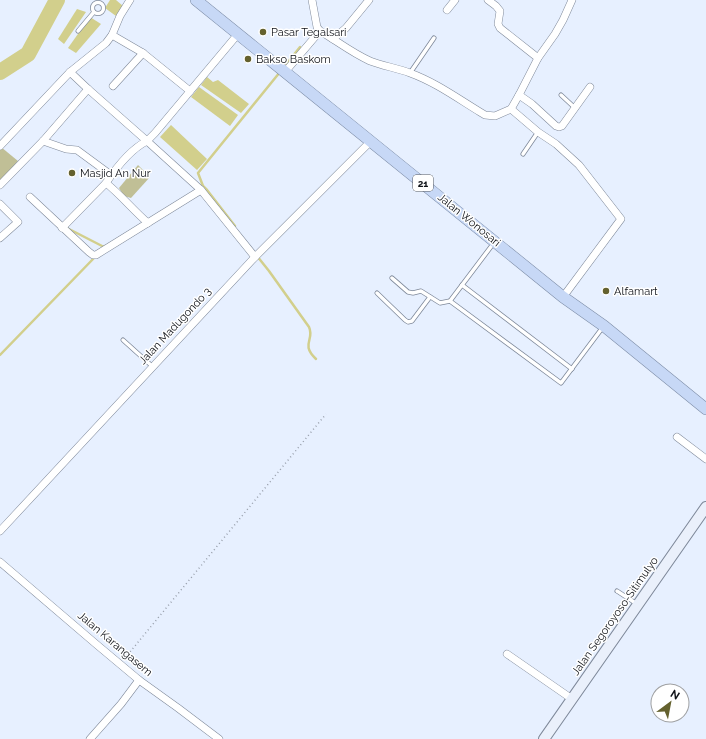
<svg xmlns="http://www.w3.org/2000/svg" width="706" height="739" font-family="Raleway,sans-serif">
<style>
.green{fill:#c0bf96}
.water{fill:#d2cf8c}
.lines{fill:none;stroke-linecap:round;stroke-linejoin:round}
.stream{stroke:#d2cf8c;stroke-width:2.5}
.river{stroke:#d2cf8c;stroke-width:16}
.service-casing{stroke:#7f899a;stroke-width:5}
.minor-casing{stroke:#7f899a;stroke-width:8}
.secondary-casing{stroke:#7f899a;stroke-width:12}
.trunk-casing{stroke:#7d8ca6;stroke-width:12}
.path{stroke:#989fab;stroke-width:1.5;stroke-dasharray:1 3;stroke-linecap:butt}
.service{stroke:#fff;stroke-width:3.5}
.minor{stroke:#fff;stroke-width:7}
.secondary{stroke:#eaf0fb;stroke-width:10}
.trunk{stroke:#c7d8f6;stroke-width:11}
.poi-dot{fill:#64612e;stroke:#fff;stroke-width:1.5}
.labels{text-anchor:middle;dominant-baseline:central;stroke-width:3;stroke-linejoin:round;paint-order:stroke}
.shield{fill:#fff;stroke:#56585d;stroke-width:1}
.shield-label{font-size:10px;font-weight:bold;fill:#0e1117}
.poi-label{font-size:11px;fill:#0e1117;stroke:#fff;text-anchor:start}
.street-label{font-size:11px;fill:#0e1117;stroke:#fff}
</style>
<rect width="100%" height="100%" fill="#e7f0ff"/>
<g class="green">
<path d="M1,147L18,161L0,182V149Z"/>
<path d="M138,165L150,177L131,198L124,196L119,188Z"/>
</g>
<g class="water">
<path d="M110,0H116L123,6L116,16L105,8Z"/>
<path d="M77,9L86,12L64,44L58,39Z"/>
<path d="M90,17L101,24L76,53L68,48Z"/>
<path d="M207,77L213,82L218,80L249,104L241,113L201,85Z"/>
<path d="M199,87L238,115L230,126L191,97Z"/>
<path d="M171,125L207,159L197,170L160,137Z"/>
</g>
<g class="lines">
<g class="stream">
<path d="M284,67L300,47"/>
<path d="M235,226L207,190L203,186L198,173L280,72"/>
<path d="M67,228L104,247L105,246"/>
<path d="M257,256L269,271L309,327C315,340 300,344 316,359"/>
<path d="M0,355L95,257"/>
</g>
<path class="river" d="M0,72L28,54L57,0"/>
<defs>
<g id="service">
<circle cx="98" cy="8" r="5.5"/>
<path d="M78,31L94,12"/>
<path d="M410,73L434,38"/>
<path d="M561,95L575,108"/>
<path d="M523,154L538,132"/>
<path d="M392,278L408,292L413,293L421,291L440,303L450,301L493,244"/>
<path d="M462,285L572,369"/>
<path d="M377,293L405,320L408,322L412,321L430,297"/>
<path d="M450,301L561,383L603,327"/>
<path d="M123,340L153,367"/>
<path d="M617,591L637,604"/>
</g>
<g id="minor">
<path d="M312,0L317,27L320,31C337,41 352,53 370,61C383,66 397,68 410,73C435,82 457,98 480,112L485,115L495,116L511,109L519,95L538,58L500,28L498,24L500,11L496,6L488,0"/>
<path d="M447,10L455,0"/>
<path d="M238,34L155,133L147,141L201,190L255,257"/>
<path d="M112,35L143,53L190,91"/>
<path d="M333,39L346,28L369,0"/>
<path d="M538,58L555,34L563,20L572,0"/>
<path d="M70,72L106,43L112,35L120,16L130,0"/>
<path d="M285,72L320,31"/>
<path d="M113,86L143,53"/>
<path d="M519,95L532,104L556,126L559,127L562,126L590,87"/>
<path d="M511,109L538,132L556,144L579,165L621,219L563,297"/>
<path d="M43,141L66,149L77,150L111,175"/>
<path d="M0,146L70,72L88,89L147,141C131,149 116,168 106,183L62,228"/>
<path d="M106,183C121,195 133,210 148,223"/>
<path d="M0,185L43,141L88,89"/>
<path d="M30,197L89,252L93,255H96L201,190"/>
<path d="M0,204L18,222L0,238"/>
<path d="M677,437L706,459"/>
<path d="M0,531L255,257L371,141"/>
<path d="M0,562L96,644L139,680L178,708L219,739"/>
<path d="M507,654L572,699"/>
<path d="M90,739L121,704L139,680"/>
</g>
<path id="secondary" d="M544,739L706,507"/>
<path id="trunk" d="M196,0L563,297L604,326L706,409"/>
</defs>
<use href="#service" class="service-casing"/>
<use href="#minor" class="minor-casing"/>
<use href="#secondary" class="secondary-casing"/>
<use href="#trunk" class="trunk-casing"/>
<path class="path" d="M125,658L326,414"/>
<use href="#service" class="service"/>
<use href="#minor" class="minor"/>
<use href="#secondary" class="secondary"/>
<use href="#trunk" class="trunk"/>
</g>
<g class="poi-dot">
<circle cx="263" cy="32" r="4"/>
<circle cx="248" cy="59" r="4"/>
<circle cx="72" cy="173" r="4"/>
<circle cx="606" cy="291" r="4"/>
</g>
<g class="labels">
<rect class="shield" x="413" y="175" width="20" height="16" rx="3"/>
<g class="shield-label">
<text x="423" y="183">21</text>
</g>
<g class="poi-label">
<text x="271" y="32">Pasar Tegalsari</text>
<text x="256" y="59">Bakso Baskom</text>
<text x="80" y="173">Masjid An Nur</text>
<text x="614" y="291">Alfamart</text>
</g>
<g class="street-label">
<text transform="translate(469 220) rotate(39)">Jalan Wonosari</text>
<text transform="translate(175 326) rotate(-47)">Jalan Madugondo 3</text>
<text transform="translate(615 616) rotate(-55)">Jalan Segoroyoso-Sitimulyo</text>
<text transform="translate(115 644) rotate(40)">Jalan Karangasem</text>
</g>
</g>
<g transform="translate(670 703) rotate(32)"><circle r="19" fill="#ffffff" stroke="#9fa0a2"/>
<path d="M0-3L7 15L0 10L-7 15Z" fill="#64612e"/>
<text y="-6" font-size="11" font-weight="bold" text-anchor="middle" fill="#0e1117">N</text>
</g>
</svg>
